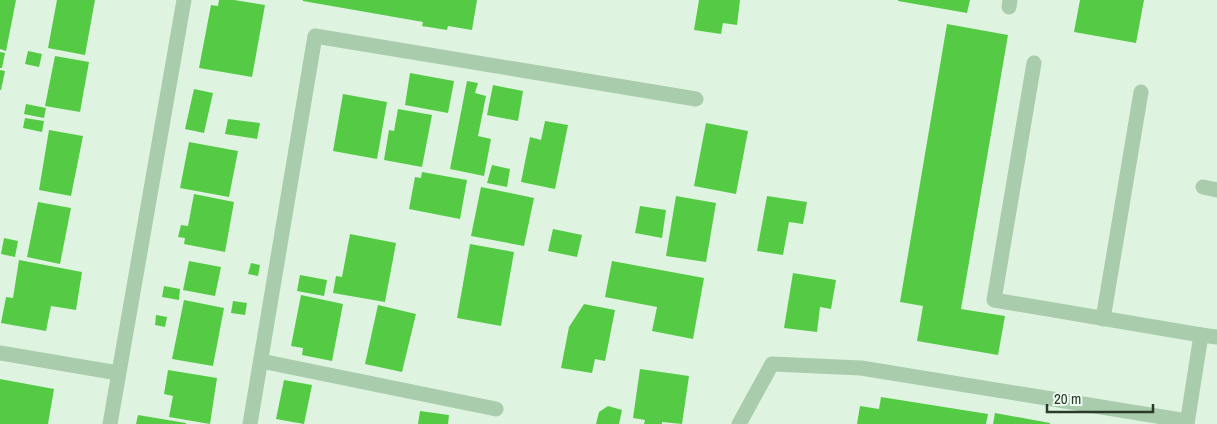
<svg xmlns="http://www.w3.org/2000/svg" width="1217" height="424" font-family="'Archivo Narrow',sans-serif">
<style>
.building{fill:#55cb45}
.lines{fill:none;stroke-linecap:round;stroke-linejoin:round}
.minor{stroke:#a9ccac;stroke-width:15}
</style>
<rect width="100%" height="100%" fill="#def4e1"/>
<g class="building">
<path d="M0,0H16L6,51L0,49Z"/>
<path d="M57,0H95L85,55L48,48Z"/>
<path d="M219,0H234L265,5L252,77L199,68L211,5L218,6Z"/>
<path d="M303,0H477L472,30L448,26L447,30L422,26L423,22L303,1Z"/>
<path d="M699,0H740L737,25L723,23L721,34L694,30Z"/>
<path d="M898,0H970L967,13L898,1Z"/>
<path d="M1080,0H1144L1136,43L1074,32Z"/>
<path d="M947,24L1008,35L961,309L1005,316L998,355L917,341L923,306L900,302Z"/>
<path d="M28,51L42,54L39,67L25,64Z"/>
<path d="M0,52L5,53L2,68H0Z"/>
<path d="M55,56L89,62L80,112L45,106Z"/>
<path d="M0,70L5,71L1,90H0Z"/>
<path d="M410,73L454,81L448,113L405,105Z"/>
<path d="M467,81L478,83L475,93L486,96L478,136L491,139L484,176L450,169Z"/>
<path d="M493,85L523,91L518,121L487,115Z"/>
<path d="M194,89L213,93L204,133L185,129Z"/>
<path d="M343,94L387,102L377,159L333,151Z"/>
<path d="M26,104L46,108L44,118L24,114Z"/>
<path d="M398,109L432,115L422,167L384,160L389,130L394,131Z"/>
<path d="M25,118L44,121L42,132L23,128Z"/>
<path d="M228,119L260,123L257,139L225,134Z"/>
<path d="M545,121L568,125L555,189L521,182L530,137L541,140Z"/>
<path d="M706,123L748,131L736,194L694,186Z"/>
<path d="M49,130L83,136L71,196L39,190Z"/>
<path d="M189,142L238,151L229,197L180,188Z"/>
<path d="M492,165L510,169L507,187L487,183Z"/>
<path d="M422,172L467,180L460,219L409,209L415,177L421,178Z"/>
<path d="M481,187L534,198L524,246L471,236Z"/>
<path d="M194,194L234,202L225,252L184,244L185,238L178,237L181,225L188,226Z"/>
<path d="M676,196L716,203L706,262L666,256Z"/>
<path d="M767,196L807,202L803,224L789,222L783,255L757,251Z"/>
<path d="M38,202L71,208L60,264L27,257Z"/>
<path d="M640,206L666,210L662,238L635,233Z"/>
<path d="M553,229L582,235L577,257L548,251Z"/>
<path d="M350,234L396,243L385,302L333,293L336,276L342,277Z"/>
<path d="M4,238L18,241L15,257L1,254Z"/>
<path d="M470,244L514,252L501,326L457,318Z"/>
<path d="M19,260L82,272L76,310L51,306L46,331L1,323L6,297L13,298Z"/>
<path d="M189,261L221,267L215,296L183,290Z"/>
<path d="M612,261L704,278L693,339L652,331L657,307L605,297Z"/>
<path d="M251,263L260,265L258,276L248,274Z"/>
<path d="M793,273L836,280L831,309L820,307L817,332L784,328Z"/>
<path d="M300,275L327,280L324,296L297,291Z"/>
<path d="M164,286L180,289L179,300L162,297Z"/>
<path d="M301,295L343,304L332,361L302,355L303,348L291,346Z"/>
<path d="M184,300L224,308L213,366L172,359Z"/>
<path d="M233,301L247,303L245,315L231,313Z"/>
<path d="M584,304L615,310L605,361L595,359L592,373L561,368L569,327Z"/>
<path d="M378,305L416,314L402,372L365,364Z"/>
<path d="M156,315L167,317L165,327L155,325Z"/>
<path d="M640,369L689,376L682,424L662,422V424H644L645,420L633,418Z"/>
<path d="M168,370L217,378L210,424L169,417L173,396L164,394Z"/>
<path d="M0,379L54,389L48,424H0Z"/>
<path d="M284,380L312,385L304,424L276,419Z"/>
<path d="M881,397L988,414L986,424H857L860,406L879,409Z"/>
<path d="M608,406L622,410L619,424H596L599,412Z"/>
<path d="M420,411L449,415L448,424H418Z"/>
<path d="M995,413L1050,423V424H993Z"/>
<path d="M138,415L186,423V424H136Z"/>
</g>
<g class="lines">
<g class="minor">
<path d="M1009,7L1010,0"/>
<path d="M1034,63L994,300L1201,335"/>
<path d="M1203,187L1217,190"/>
<path d="M1103,319L1141,92"/>
<path d="M0,353L118,373"/>
<path d="M261,361L496,409"/>
<path d="M110,424L184,0"/>
<path d="M250,424L315,36L696,99"/>
<path d="M739,424L772,364L861,368L1187,421"/>
<path d="M1187,424L1201,335L1217,337"/>
</g>
</g>
<path d="M1047 404v8h106v-8" fill="none" stroke="#2a3929" stroke-width="2.5"/>
<text x="1054" y="404" font-size="15" fill="#2a3929" stroke="#ebfbed" stroke-width="4" paint-order="stroke">20 m</text>
</svg>
